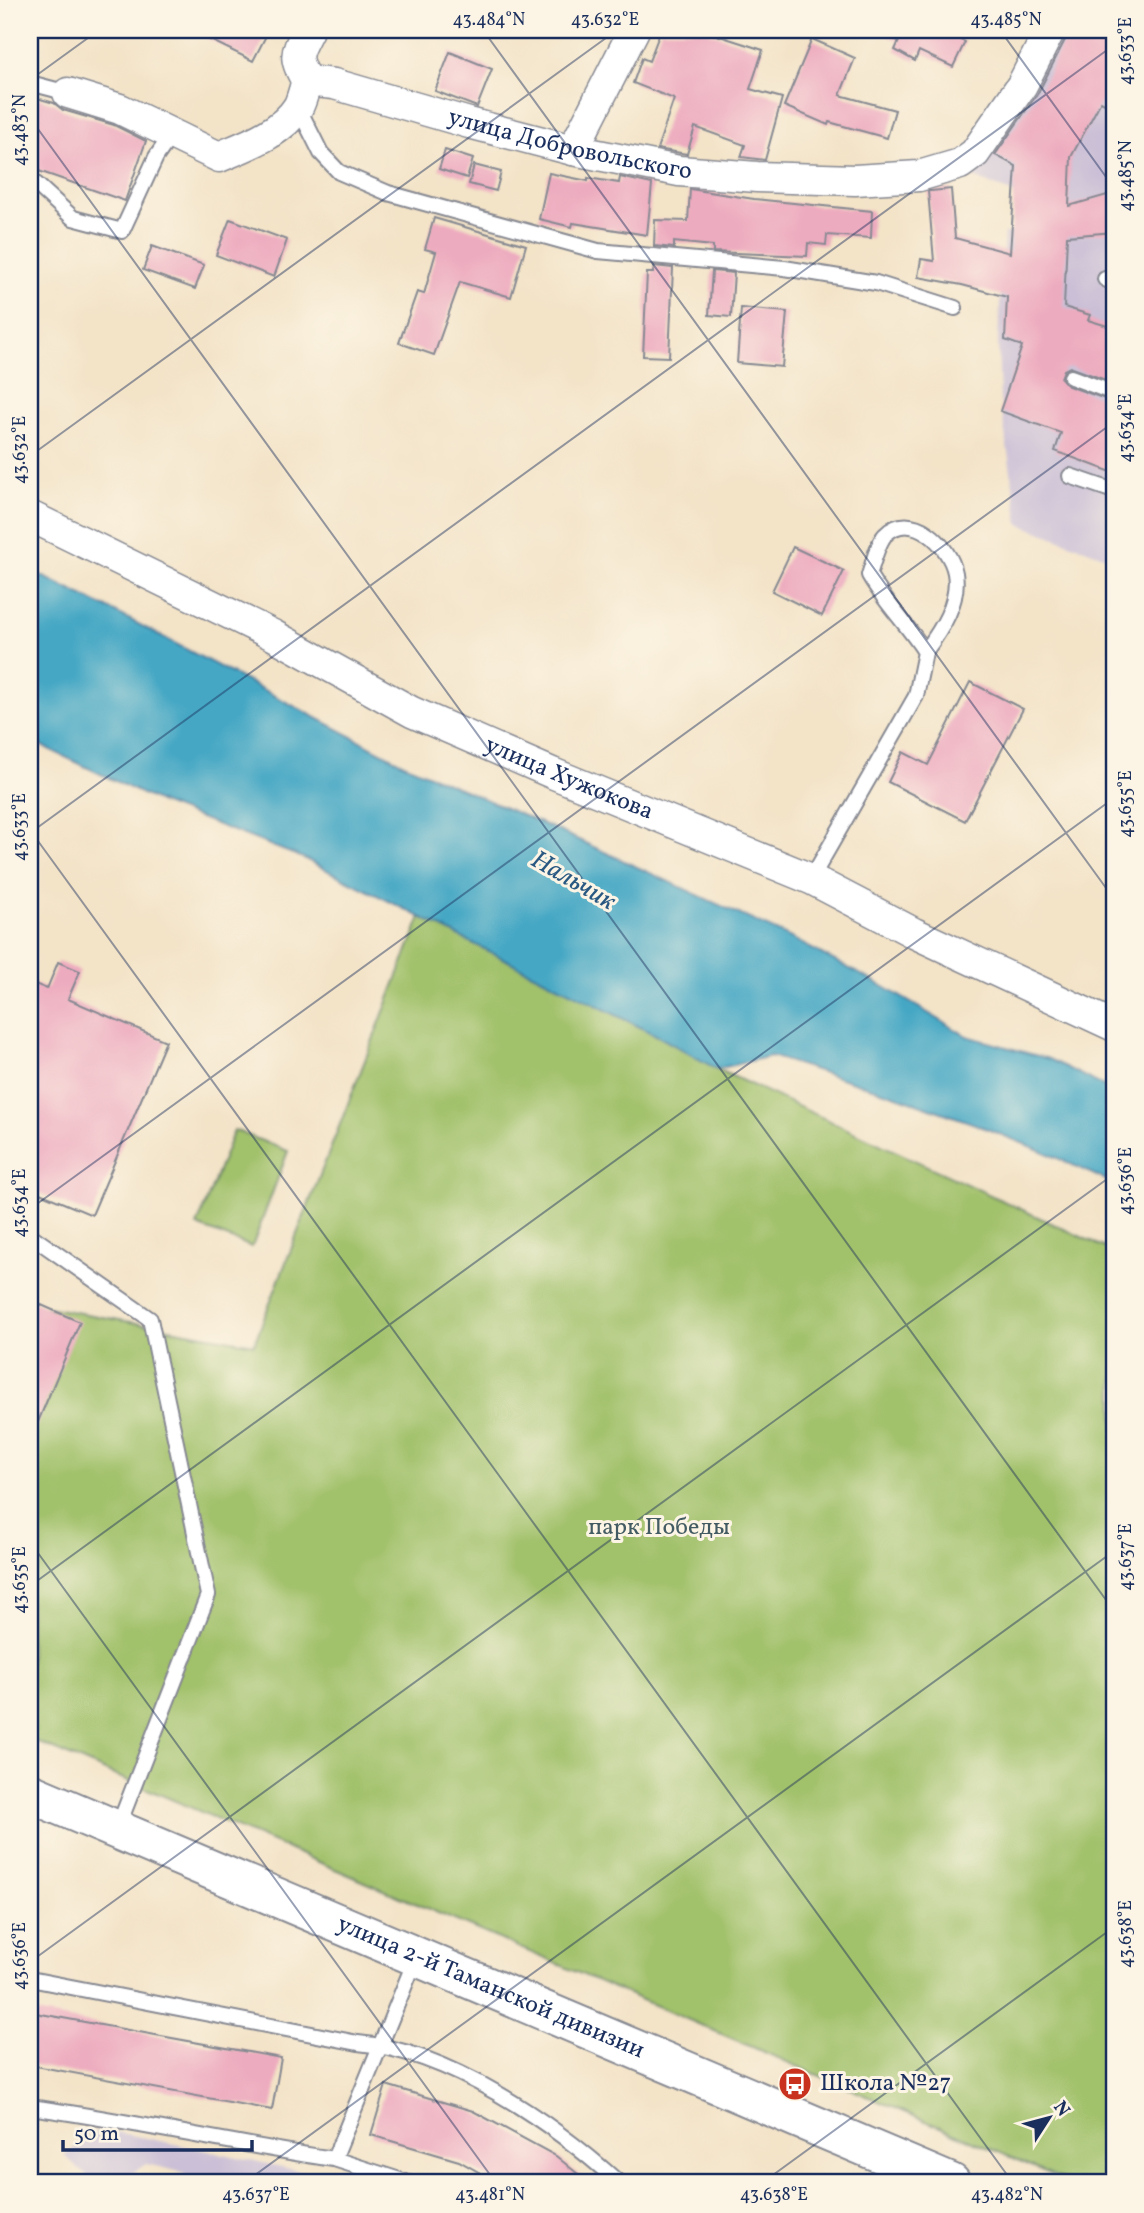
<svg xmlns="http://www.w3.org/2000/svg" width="1144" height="2213" font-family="Vollkorn,serif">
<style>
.industrial{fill:#cabfd6}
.green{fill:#a1c16a;stroke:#5e7864;stroke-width:2}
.water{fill:#44a7c4;stroke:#306b91;stroke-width:2}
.building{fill:#edabbf}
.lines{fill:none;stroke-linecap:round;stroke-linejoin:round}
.lane-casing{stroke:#878992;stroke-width:18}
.street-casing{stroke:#878992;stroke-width:33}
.secondary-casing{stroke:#878992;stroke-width:42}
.lane{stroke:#fff;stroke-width:14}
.street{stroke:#fff;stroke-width:30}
.secondary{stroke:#fff;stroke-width:38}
.ticks{fill:none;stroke:#1b2f5e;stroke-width:2;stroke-opacity:0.45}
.labels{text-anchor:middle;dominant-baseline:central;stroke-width:6;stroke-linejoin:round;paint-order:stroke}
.street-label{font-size:24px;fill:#1b2f5e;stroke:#fcf5e5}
.park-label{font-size:24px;fill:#435b62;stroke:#fcf5e5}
.poi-label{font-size:24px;fill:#1b2f5e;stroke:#fcf5e5;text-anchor:start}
.water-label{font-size:26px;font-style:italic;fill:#295982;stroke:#fcf5e5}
.neatline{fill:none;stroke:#1b2f5e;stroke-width:2.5}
.ticks-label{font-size:18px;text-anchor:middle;fill:#1b2f5e}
</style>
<rect width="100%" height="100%" fill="#fcf5e5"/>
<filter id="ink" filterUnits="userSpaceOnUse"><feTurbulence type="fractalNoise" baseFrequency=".0143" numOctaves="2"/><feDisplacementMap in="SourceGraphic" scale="14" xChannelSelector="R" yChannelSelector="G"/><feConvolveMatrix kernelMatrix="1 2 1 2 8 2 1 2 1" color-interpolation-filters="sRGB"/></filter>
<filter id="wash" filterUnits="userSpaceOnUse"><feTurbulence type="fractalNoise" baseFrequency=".00686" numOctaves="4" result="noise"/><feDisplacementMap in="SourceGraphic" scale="28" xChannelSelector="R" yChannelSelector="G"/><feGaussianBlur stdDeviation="1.57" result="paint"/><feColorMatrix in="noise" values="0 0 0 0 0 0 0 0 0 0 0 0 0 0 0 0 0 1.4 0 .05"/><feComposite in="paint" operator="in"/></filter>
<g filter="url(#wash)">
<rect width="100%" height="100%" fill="#f3e3c7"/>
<g class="industrial">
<path d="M1056,30H1114V560L1019,524L1000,400L998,339L1004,233H1029V199L967,175Z"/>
<path d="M101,2129L214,2152L354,2183H185L186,2173L146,2164L117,2183H95L64,2155Z"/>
</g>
<g class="green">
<path d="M421,917L654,1034L717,1069L1114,1252V2183H1071L30,1739V1304L254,1344Z"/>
<path d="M234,1130L288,1151L252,1247L197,1226Z"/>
</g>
<path class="water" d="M30,570L123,616L404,764L559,831L791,938L881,985L967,1036L1049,1059L1114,1091V1184L1049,1154L975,1124L891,1094L771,1056L717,1069L654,1034L303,858L161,803L30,740Z"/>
<g id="blocks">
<g class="building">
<path d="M190,30H269L253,61Z"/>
<path d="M661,30H701L763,50L750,89L782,98L765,160L741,157L745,145L695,127L687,154L657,149L674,99L633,83L642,58L649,61Z"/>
<path d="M875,30H939L965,42L953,67L919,51L915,61L895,50L899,41Z"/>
<path d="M1067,30H1114V108L1101,101L1071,157L1069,206L1114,193V232L1067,236L1064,307L1090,315L1088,320L1114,328V383L1070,367L1064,370L1061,378L1068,386L1114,402V473L1055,451L1061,433L1000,411L1022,346L1005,340L1007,297L962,285L918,277L921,259L934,261L928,191H931L951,189L955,238L1010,253L1016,166L995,155L1038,93L1066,38Z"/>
<path d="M812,39L855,58L840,95L895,110L887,138L829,122L828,125L784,106Z"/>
<path d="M450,52L492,69L477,107L435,91Z"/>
<path d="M30,96L54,103L63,110L114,125L146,141L125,201L30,168Z"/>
<path d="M445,150L473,159L467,178L439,169Z"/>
<path d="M474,165L501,172L496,191L469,184Z"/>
<path d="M549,173L588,181V178L619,183L620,177L652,184L647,235L573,223L572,227L539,219Z"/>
<path d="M690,189L754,199L872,211L871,238L827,235L826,245L808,243L807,256L713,252V246L674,242V248L654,246L655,220L688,221Z"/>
<path d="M434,218L526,245L511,297L460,282L434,355L399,343L417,292L424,294L436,252L425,249Z"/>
<path d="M230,219L287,240L274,277L216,255Z"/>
<path d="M152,246L204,265L195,289L143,270Z"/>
<path d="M654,266L673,268L669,357L643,356L647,273H653Z"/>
<path d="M712,271L734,273L731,317L709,315Z"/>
<path d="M741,308L787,312L782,367L737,363Z"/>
<path d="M793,547L844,571L822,616L772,591Z"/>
<path d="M970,682L1023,709L965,821L888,782L903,752L928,765Z"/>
<path d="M58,962L80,971L68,999L166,1041L92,1215L30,1189V982L47,989Z"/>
<path d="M30,1300L80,1322L30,1441Z"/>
<path d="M30,2012L281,2058L272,2110L30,2065Z"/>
<path d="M386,2085L473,2111L556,2156L589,2183H498L459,2161L371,2135Z"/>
</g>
</g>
</g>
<g filter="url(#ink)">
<use href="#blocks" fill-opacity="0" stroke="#878992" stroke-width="2"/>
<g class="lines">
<defs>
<g id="lane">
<path d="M30,83L68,93"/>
<path d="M298,107L321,153L339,172L388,193L598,251L784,268L876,283L955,308"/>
<path d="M36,184L73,218L122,231L156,157L172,134"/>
<path d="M1105,279L1114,283"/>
<path d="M1071,377L1114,393"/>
<path d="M1070,476L1114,491"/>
<path d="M811,879L916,696L925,652C908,625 885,603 869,575C873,564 877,544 885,535C911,508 950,545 955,573C960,602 941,630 925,652"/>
<path d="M30,1235L150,1319L208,1595L118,1827"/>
<path d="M30,1979L358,2043C449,2051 553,2123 619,2183"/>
<path d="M30,2107C132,2121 232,2144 334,2159"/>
<path d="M409,2183L334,2159L416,1958"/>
</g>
<g id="street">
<path d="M307,81C292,57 296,53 308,30"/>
<path id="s1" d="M68,93L120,109L219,157C245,146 282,133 298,107C302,100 304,89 307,81L334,84L469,123L573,150L679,171L757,177L855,180L919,176L960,164L975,153L1022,85L1050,30"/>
<path d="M573,150L634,30"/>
<path id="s2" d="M30,516L273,635L412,712L552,773L811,879L914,933L1114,1026"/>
</g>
<g id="secondary">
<path id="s3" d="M30,1793L951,2183"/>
</g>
</defs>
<use href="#lane" class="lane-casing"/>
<use href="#street" class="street-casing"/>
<use href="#secondary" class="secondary-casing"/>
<use href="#lane" class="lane"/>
<use href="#street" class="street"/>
<use href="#secondary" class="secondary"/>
</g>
</g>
<path class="ticks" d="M483,30L1114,899M1000,30L1114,188M30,80L99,30M30,118L1114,1611M30,456L617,30M30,830L1013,2183M30,833L1114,45M30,1209L1114,422M30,1542L496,2183M30,1586L1114,798M30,1962L1114,1174M244,2183L1114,1551M762,2183L1114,1927"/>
<defs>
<symbol id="bus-disc" viewBox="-11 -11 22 22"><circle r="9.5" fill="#c8321e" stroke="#fcf5e5"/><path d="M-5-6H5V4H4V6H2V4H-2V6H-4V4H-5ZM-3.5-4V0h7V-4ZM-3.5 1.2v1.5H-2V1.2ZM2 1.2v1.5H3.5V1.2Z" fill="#fff"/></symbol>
</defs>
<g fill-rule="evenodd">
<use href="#bus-disc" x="776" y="2065" width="38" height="38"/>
</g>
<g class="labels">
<g class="street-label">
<text stroke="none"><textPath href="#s1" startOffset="558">улица Добровольского</textPath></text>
<text stroke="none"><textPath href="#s2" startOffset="600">улица Хужокова</textPath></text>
<text stroke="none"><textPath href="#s3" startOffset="500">улица 2-й Таманской дивизии</textPath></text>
</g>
<g class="park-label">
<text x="659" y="1528">парк Победы</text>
</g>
<g class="poi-label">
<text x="820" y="2084">Школа №27</text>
</g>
<g class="water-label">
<text transform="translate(573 881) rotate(30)">Нальчик</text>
</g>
</g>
<rect width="1144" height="2213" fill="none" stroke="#fcf5e5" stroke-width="77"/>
<g transform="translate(1049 2118) rotate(54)" stroke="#fcf5e5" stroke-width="5" paint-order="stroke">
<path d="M0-5L12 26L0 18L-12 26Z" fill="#1b2f5e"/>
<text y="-10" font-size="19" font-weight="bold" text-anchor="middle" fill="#1b2f5e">N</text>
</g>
<path d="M63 2140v10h189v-10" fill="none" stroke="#1b2f5e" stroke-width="3.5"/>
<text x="74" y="2140" font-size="21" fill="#1b2f5e" stroke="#fcf5e5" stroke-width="5" paint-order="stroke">50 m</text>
<rect x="38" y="38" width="1068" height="2136" class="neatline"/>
<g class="ticks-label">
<text x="489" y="25">43.484°N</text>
<text x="605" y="25">43.632°E</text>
<text x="1006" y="25">43.485°N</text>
<text transform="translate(1125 51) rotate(-90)" y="6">43.633°E</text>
<text transform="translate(19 130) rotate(-90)" y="6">43.483°N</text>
<text transform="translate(1125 176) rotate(-90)" y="6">43.485°N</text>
<text transform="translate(1125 428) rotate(-90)" y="6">43.634°E</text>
<text transform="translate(19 450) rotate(-90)" y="6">43.632°E</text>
<text transform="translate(1125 804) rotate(-90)" y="6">43.635°E</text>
<text transform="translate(19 827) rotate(-90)" y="6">43.633°E</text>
<text transform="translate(1125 1181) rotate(-90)" y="6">43.636°E</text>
<text transform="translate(19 1203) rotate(-90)" y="6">43.634°E</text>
<text transform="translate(1125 1557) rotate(-90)" y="6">43.637°E</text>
<text transform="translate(19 1580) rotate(-90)" y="6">43.635°E</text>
<text transform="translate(1125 1934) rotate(-90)" y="6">43.638°E</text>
<text transform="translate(19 1956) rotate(-90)" y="6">43.636°E</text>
<text x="256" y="2200">43.637°E</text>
<text x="490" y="2200">43.481°N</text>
<text x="774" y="2200">43.638°E</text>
<text x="1007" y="2200">43.482°N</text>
</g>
</svg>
